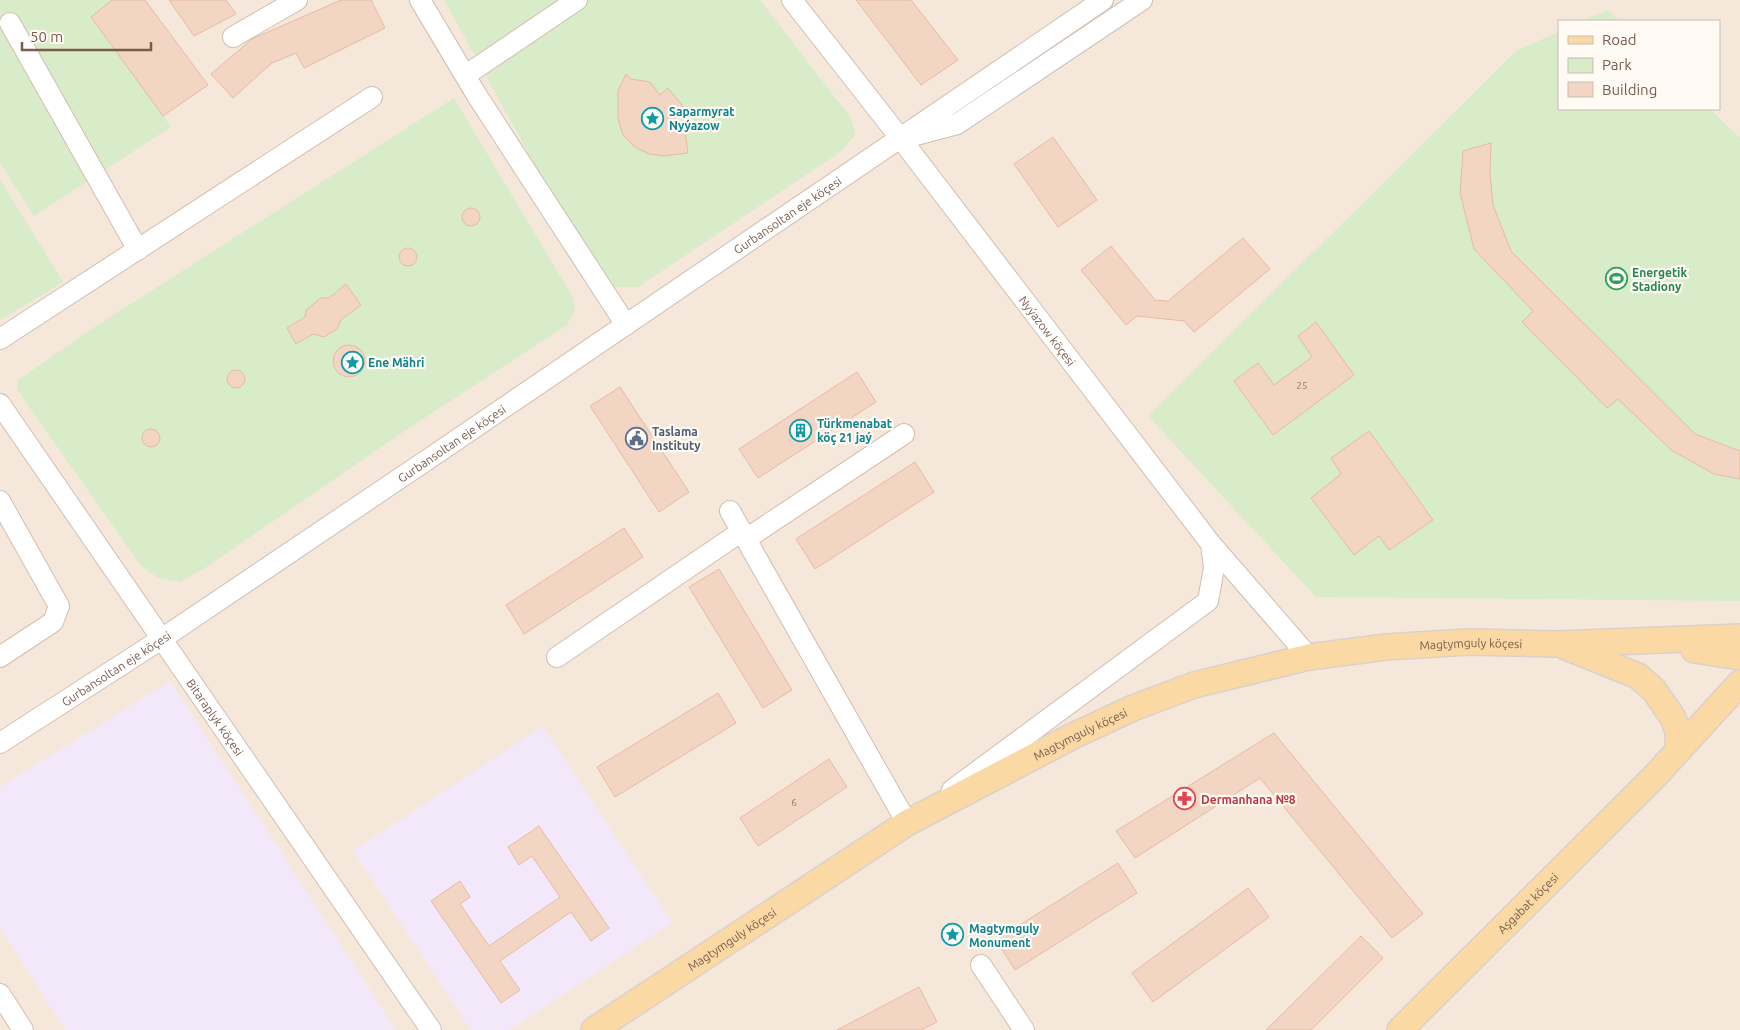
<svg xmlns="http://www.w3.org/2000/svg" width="1740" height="1030" font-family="Ubuntu,sans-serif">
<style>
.residential{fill:#f5e8da;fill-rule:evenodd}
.education{fill:#f3e8fa}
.green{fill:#d8ecc9}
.building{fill:#f3d5c3;stroke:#e6bba3}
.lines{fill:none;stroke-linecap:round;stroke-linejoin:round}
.minor-casing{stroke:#d1beb0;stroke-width:22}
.major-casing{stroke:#dad1cd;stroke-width:28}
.minor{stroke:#fff;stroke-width:20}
.major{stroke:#fbd9a5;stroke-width:25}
.labels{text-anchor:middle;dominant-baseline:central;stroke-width:4.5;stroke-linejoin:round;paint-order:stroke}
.number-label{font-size:10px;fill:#987a6a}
.culture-label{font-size:12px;font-weight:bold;fill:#0d838f;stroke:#fffaf3;text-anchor:start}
.street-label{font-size:12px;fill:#7a5c4d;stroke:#fffaf3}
.leisure-label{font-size:12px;font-weight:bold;fill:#27864d;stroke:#fffaf3;text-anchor:start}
.service-label{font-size:12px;font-weight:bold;fill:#4e5e75;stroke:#fffaf3;text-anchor:start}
.health-label{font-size:12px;font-weight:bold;fill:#be3a42;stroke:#fffaf3;text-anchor:start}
</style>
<rect width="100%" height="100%" fill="#fdf6ec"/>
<path class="residential" d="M0,0H1740V1030H0ZM1559,21H1719V109H1559Z"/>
<g class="education">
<path d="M170,681L396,1030H65L0,928V787Z"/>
<path d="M543,726L672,923L509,1030H471L353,851Z"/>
</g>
<g class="green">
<path d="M0,0H132L91,17L171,127L34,216L0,163Z"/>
<path d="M444,0H760L851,118L855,135L842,151L638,287H615L599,281Z"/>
<path d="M1607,10L1619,21H1582Z"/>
<path d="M1559,32V109H1710L1740,138V601L1316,597L1148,416L1517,50Z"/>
<path d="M454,98L572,296L575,309L567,325L406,430L205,568L180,582L158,578L141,566L18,391L17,381L96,326Z"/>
<path d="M0,179L63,282L0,320Z"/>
</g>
<g class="building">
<path d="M112,0H145L208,85L163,116L91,17Z"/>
<path d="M169,0H226L236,14L194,36Z"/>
<path d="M341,0H371L385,28L304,68L296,53L272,63L233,98L211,74L252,39Z"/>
<path d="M856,0H911L958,60L921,85Z"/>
<path d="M626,74L631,79L650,82L660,95L668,88L685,109L674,117L685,131L688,153L664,156L649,154L635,147L623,135L618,119V91Z"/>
<path d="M1053,137L1097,200L1058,227L1014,164Z"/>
<path d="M1491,143L1490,173L1493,205L1511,251L1695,434L1740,451V479L1714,474L1671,450L1618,399L1607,408L1522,322L1533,311L1474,249L1460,193L1463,151Z"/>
<circle cx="471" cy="217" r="9"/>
<path d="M1243,238L1270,269L1194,332L1184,321L1137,316L1126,325L1081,270L1111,246L1155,300L1168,301Z"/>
<circle cx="408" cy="257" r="9"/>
<path d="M346,284L361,305L341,320L337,329L324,337L313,334L296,344L287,328L305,317L306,310L321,298H329Z"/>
<path d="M1316,322L1354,375L1273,435L1234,381L1258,363L1274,385L1312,357L1298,336Z"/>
<circle cx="349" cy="361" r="16"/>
<circle cx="236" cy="379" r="9"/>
<path d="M857,372L876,402L758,478L739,449Z"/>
<path d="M620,387L689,492L659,512L590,406Z"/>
<circle cx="151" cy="438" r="9"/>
<path d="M1369,431L1433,520L1389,550L1379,536L1354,555L1311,498L1341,474L1331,458Z"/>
<path d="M915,462L934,492L815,569L796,539Z"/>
<path d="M624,528L643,557L524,634L506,605Z"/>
<path d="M719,569L792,690L763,708L689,587Z"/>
<path d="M718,693L736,723L615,797L597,767Z"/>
<path d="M1274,733L1423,914L1392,938L1260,778L1135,858L1116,831Z"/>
<path d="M829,759L847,787L758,846L740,818Z"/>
<path d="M539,826L609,928L591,941L571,912L500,961L520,990L501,1003L431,901L460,881L470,897L460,904L489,946L560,897L532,856L519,865L508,847Z"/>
<path d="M1118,863L1137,893L1015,970L996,940Z"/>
<path d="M1248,888L1269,917L1153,1002L1132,973Z"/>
<path d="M1361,936L1383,958L1311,1030H1266Z"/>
<path d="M919,987L937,1022L921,1030H837Z"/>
</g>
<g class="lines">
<defs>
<g id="minor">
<path d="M420,0L476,94L626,325"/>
<path id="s1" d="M792,0L901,139L1211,544L1309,657"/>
<path d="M10,23L138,250"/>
<path d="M233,37L297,0"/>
<path d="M466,75L577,0"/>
<path d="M912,136L957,124L1142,0"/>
<path d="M0,339L372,97"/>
<path id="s2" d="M0,404L431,1030"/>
<path d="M0,501L59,606L53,622L0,657"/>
<path d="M730,511L907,823L919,814"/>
<path d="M746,539L904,434"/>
<path d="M557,657L742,531"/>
<path id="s3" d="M0,743L163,638L424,462L1103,0"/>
<path d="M952,790L1208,601L1214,568L1211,544"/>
<path d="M981,965L1024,1030"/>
<path d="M0,994L23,1030"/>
</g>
<g id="major">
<path d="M1566,647L1638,676L1654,690L1673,718L1678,731V751"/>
<path d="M1694,650L1740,657"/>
<path id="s4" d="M594,1030L907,823L1073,736L1133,708L1194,685L1309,657L1386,647L1468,642L1556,644L1740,637"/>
<path id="s5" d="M1400,1030L1655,776L1740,683"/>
</g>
</defs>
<use href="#minor" class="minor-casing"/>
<use href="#major" class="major-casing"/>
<use href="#minor" class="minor"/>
<use href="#major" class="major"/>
</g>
<defs>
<symbol id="sight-ring" viewBox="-11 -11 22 22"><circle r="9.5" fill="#fffaf3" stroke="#0f9aa8" stroke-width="1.5"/><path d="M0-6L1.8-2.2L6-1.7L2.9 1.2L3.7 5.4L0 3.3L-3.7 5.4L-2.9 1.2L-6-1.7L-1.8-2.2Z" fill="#0f9aa8"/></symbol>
<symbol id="stadium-ring" viewBox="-11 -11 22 22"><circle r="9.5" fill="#fffaf3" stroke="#2e9e5b" stroke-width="1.5"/><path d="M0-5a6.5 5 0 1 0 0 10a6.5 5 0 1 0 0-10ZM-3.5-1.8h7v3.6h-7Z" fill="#2e9e5b"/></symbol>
<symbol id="building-ring" viewBox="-11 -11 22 22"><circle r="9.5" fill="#fffaf3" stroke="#0f9aa8" stroke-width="1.5"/><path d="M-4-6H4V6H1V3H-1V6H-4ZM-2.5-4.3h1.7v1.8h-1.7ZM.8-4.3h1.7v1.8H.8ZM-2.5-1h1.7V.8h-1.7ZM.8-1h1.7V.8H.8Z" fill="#0f9aa8"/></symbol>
<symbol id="civic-ring" viewBox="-11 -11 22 22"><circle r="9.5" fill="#fffaf3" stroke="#5c6f8a" stroke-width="1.5"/><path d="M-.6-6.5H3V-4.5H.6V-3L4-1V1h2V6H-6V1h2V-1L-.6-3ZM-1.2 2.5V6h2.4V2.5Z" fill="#5c6f8a"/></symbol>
<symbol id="pharmacy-ring" viewBox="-11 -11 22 22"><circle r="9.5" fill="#fffaf3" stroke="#e0444e" stroke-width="1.5"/><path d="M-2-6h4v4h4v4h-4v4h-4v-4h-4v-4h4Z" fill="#e0444e"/></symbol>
</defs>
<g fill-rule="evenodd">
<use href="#sight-ring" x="640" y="106" width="25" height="25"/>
<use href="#stadium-ring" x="1604" y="266" width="25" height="25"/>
<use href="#sight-ring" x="340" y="350" width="25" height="25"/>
<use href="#building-ring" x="788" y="418" width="25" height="25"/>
<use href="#civic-ring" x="624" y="426" width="25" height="25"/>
<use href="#pharmacy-ring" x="1172" y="786" width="25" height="25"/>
<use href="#sight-ring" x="940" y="922" width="25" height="25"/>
</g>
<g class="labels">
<g class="number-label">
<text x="1302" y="385">25</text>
<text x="794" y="802">6</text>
</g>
<g class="culture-label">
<text x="669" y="111">Saparmyrat<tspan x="669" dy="14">Nyýazow</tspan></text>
<text x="368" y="362">Ene Mähri</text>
<text x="817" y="423">Türkmenabat<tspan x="817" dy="14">köç 21 jaý</tspan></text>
<text x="969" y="928">Magtymguly<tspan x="969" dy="14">Monument</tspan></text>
</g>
<g class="street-label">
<text stroke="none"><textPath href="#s3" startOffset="948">Gurbansoltan eje köçesi</textPath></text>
<text stroke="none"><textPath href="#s1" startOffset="418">Nyýazow köçesi</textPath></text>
<text stroke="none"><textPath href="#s3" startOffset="542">Gurbansoltan eje köçesi</textPath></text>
<text stroke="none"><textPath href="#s4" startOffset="975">Magtymguly köçesi</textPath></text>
<text stroke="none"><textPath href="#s3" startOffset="138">Gurbansoltan eje köçesi</textPath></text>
<text stroke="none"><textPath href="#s2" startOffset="380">Bitaraplyk köçesi</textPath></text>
<text stroke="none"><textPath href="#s4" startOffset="570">Magtymguly köçesi</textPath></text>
<text stroke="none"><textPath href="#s5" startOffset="180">Aşgabat köçesi</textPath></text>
<text stroke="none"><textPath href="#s4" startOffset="165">Magtymguly köçesi</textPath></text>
</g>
<g class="leisure-label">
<text x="1632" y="272">Energetik<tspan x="1632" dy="14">Stadiony</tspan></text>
</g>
<g class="service-label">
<text x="652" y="431">Taslama<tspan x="652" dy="14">Instituty</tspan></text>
</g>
<g class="health-label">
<text x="1201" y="799">Dermanhana №8</text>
</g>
</g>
<rect x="1558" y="20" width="162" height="90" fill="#fffaf3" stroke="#cabbb1"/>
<rect x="1568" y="36" width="25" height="8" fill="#fbd9a5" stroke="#cabbb1"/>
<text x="1602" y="45" font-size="15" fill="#7a5c4d">Road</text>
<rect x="1568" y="58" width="25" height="15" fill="#d8ecc9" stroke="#cabbb1"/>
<text x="1602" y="70" font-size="15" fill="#7a5c4d">Park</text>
<rect x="1568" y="82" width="25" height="15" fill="#f3d5c3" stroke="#cabbb1"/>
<text x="1602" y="95" font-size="15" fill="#7a5c4d">Building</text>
<path d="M22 42v8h129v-8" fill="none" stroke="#7a5c4d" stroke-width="2.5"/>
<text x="30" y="42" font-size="15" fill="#7a5c4d" stroke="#fffaf3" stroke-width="4" paint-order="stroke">50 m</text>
</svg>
